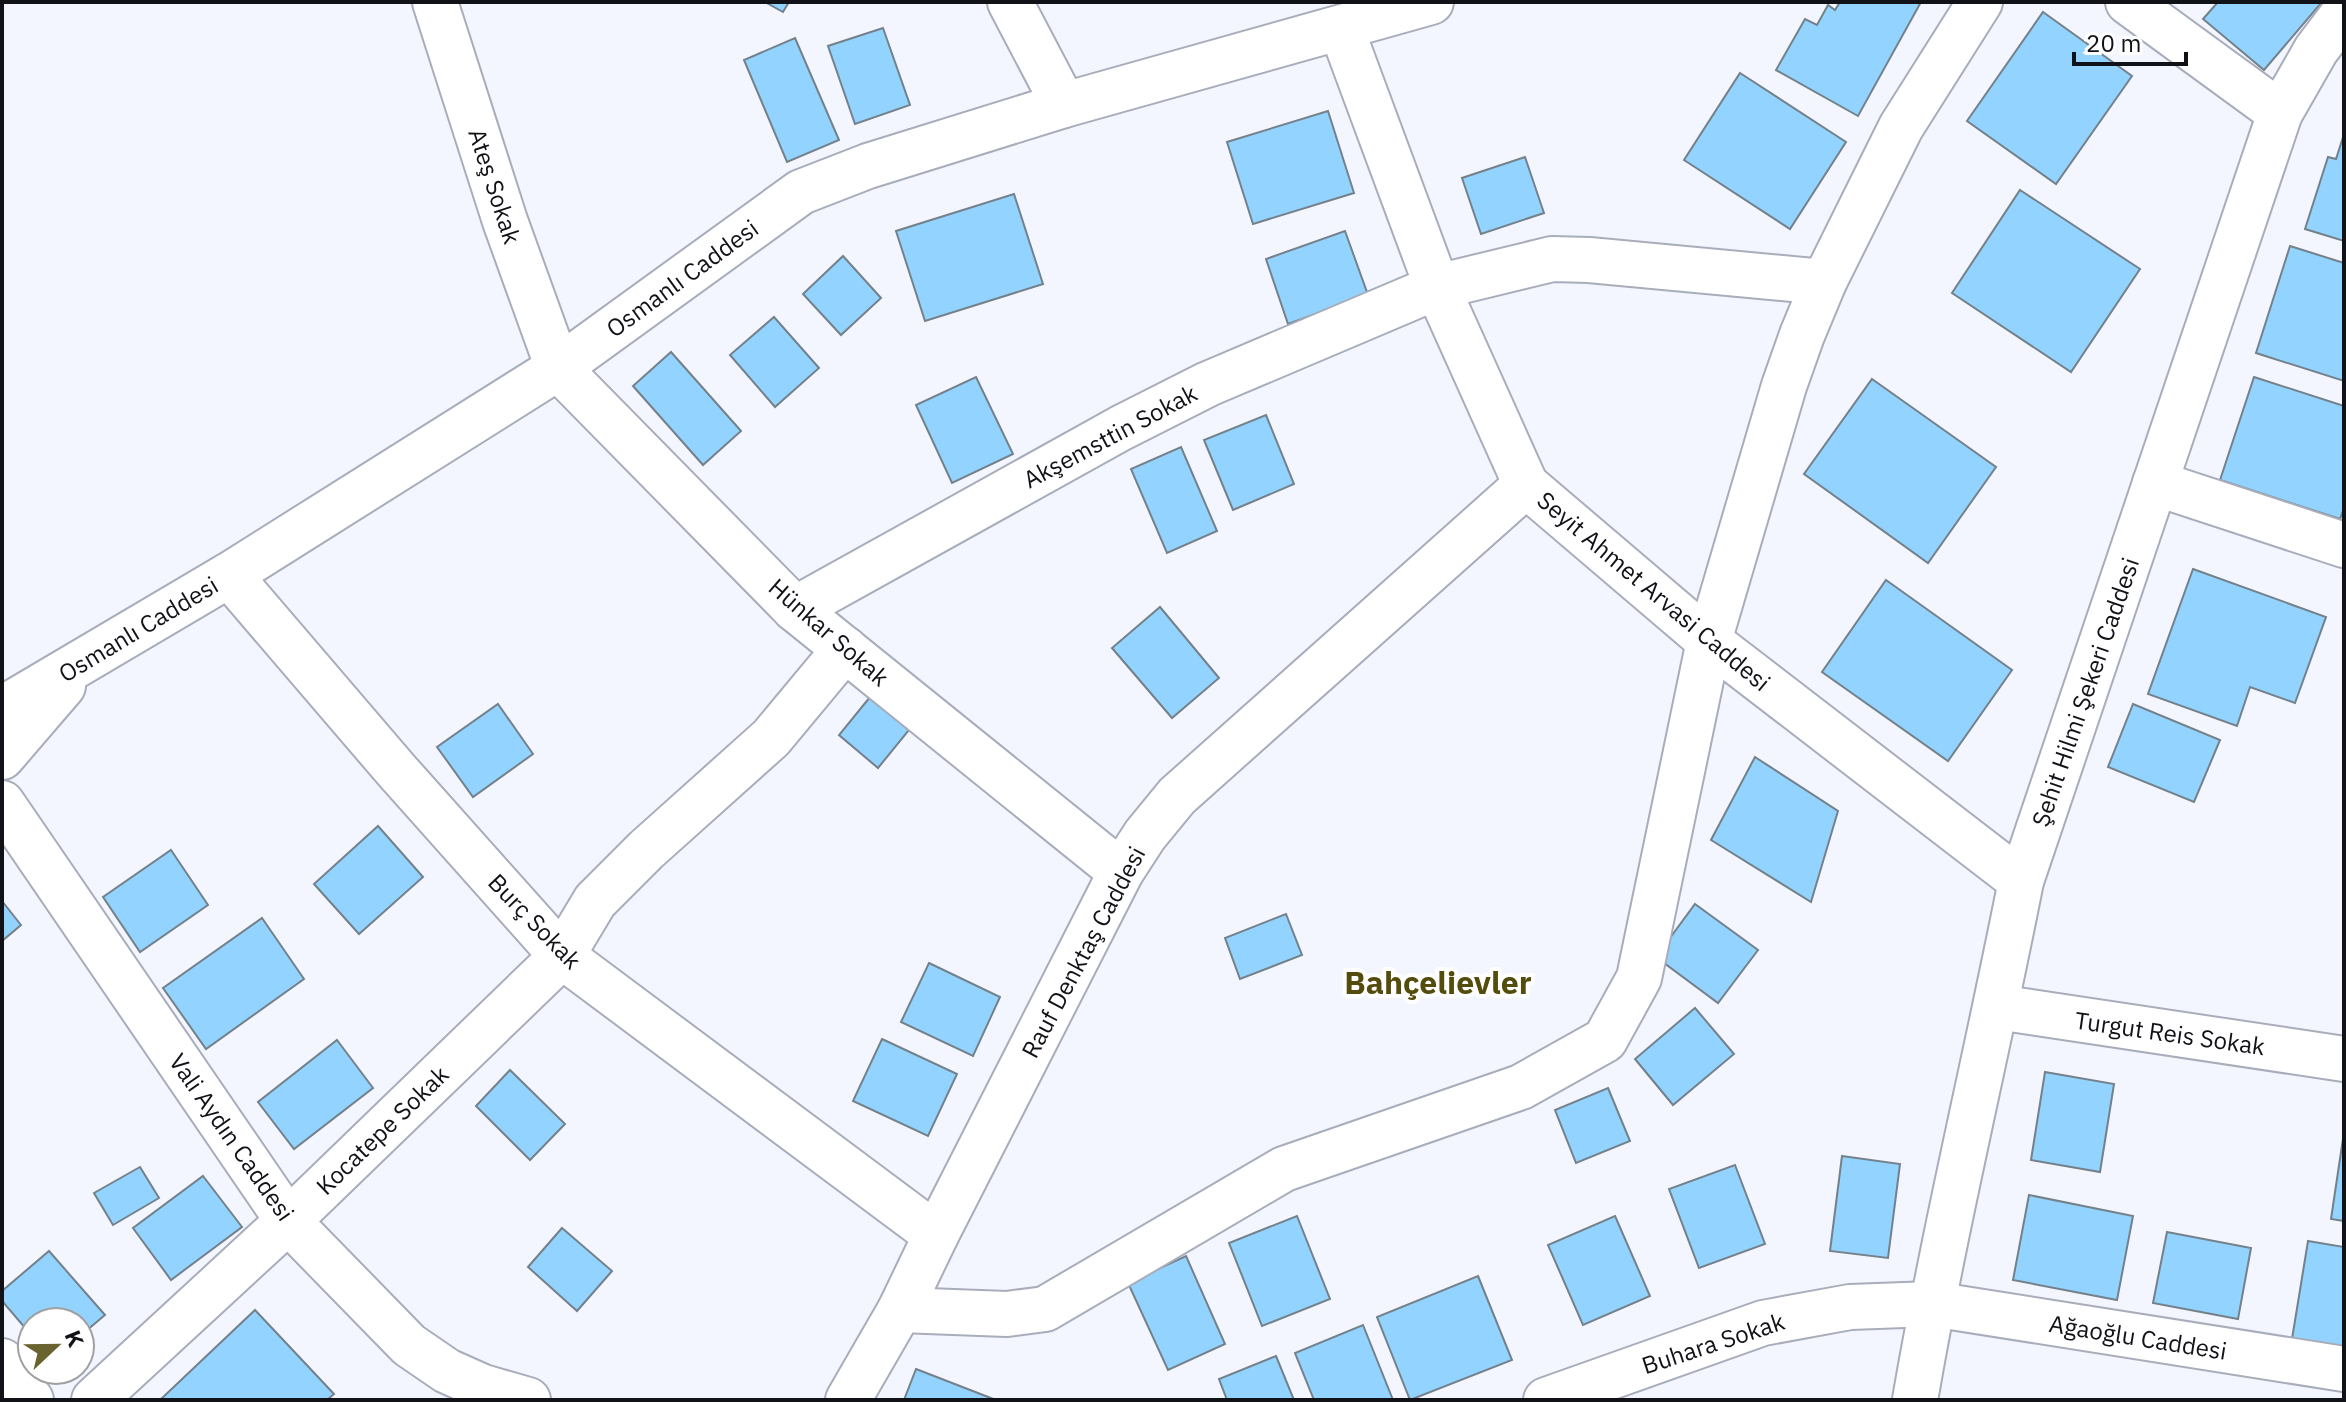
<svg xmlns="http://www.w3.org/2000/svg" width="2346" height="1402" font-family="'IBM Plex Sans',sans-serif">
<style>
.building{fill:#92d4ff;stroke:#74818a;stroke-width:2}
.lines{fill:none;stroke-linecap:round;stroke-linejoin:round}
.minor-casing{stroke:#a8adbb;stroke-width:48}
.minor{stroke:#fff;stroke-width:44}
.labels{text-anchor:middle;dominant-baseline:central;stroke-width:8;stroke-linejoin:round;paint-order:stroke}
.street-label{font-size:24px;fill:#111217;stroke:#fff}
.district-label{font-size:32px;font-weight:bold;fill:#534c0d;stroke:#fff}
</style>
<rect width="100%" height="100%" fill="#f3f6ff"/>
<g class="building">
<path d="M765,2H789L783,12Z"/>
<path d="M1840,2H1921L1858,116L1776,70L1805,19L1817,25L1828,5L1835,10Z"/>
<path d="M2218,2H2322L2264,70L2203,19Z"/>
<path d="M2043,12L2132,76L2056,184L1967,121Z"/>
<path d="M883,28L910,105L855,124L828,46Z"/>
<path d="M795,38L839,140L787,162L744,60Z"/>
<path d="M1740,73L1846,142L1790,229L1684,160Z"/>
<path d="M1328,111L1354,193L1253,224L1227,142Z"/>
<path d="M2344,134V241L2305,229L2328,157L2336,159Z"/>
<path d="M1525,157L1544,213L1481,234L1462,178Z"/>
<path d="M2020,190L2140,269L2071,372L1952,293Z"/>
<path d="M1014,194L1043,284L925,321L896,231Z"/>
<path d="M1345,231L1368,295L1288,324L1266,259Z"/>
<path d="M2290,246L2344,263V381L2256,353Z"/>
<path d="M843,256L881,298L841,335L803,294Z"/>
<path d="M774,317L819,368L775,407L730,355Z"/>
<path d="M671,352L741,431L703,465L633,386Z"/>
<path d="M976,377L1013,454L952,483L916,405Z"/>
<path d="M2254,377L2344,406V508L2340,519L2220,480Z"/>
<path d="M1872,379L1996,467L1928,563L1804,474Z"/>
<path d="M1266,415L1294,484L1233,510L1204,440Z"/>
<path d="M1181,447L1217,531L1167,553L1131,469Z"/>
<path d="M2193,569L2326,617L2295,703L2250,687L2237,726L2148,694Z"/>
<path d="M1886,580L2012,670L1948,761L1822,672Z"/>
<path d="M1160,607L1219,678L1172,718L1112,648Z"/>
<path d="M870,697L909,730L878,768L839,735Z"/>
<path d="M498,704L533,754L473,797L437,747Z"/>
<path d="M2133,704L2220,740L2194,802L2108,767Z"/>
<path d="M1755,757L1838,811L1811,902L1711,840Z"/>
<path d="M378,826L423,877L359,934L314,884Z"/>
<path d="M171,850L208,905L140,952L103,897Z"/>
<path d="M2,901L21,925L2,941Z"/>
<path d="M1695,904L1758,950L1718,1003L1656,957Z"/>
<path d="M1286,914L1302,955L1240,979L1225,938Z"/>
<path d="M262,918L304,979L206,1049L163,988Z"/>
<path d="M929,963L1000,997L973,1056L901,1022Z"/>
<path d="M1695,1008L1734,1054L1673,1105L1635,1059Z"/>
<path d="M882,1039L957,1074L928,1136L853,1101Z"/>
<path d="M337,1040L373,1088L294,1149L258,1102Z"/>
<path d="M510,1070L565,1124L530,1160L476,1106Z"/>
<path d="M2045,1072L2114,1084L2100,1172L2031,1160Z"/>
<path d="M1608,1088L1630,1141L1576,1163L1555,1110Z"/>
<path d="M2344,1132V1221L2331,1219Z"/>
<path d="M1842,1156L1900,1164L1888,1258L1830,1251Z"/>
<path d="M1735,1165L1765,1244L1699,1268L1669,1189Z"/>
<path d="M140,1167L159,1198L113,1225L94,1193Z"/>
<path d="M203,1176L242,1227L171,1280L133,1228Z"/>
<path d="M2029,1195L2133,1216L2117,1300L2013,1280Z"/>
<path d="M1297,1216L1330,1299L1262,1326L1229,1243Z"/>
<path d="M1615,1216L1650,1296L1583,1325L1548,1245Z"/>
<path d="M562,1228L612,1271L577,1311L528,1267Z"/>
<path d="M2167,1232L2251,1248L2238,1319L2153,1303Z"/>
<path d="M2308,1241L2344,1247V1348L2292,1339Z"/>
<path d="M49,1251L105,1315L80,1336V1322H32V1336L2,1301V1291Z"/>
<path d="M1186,1256L1225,1344L1168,1370L1128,1283Z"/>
<path d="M1478,1276L1512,1360L1410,1400L1377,1317Z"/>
<path d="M255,1310L334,1394L327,1400H160Z"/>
<path d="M1363,1325L1393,1400H1314L1295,1353Z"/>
<path d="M1276,1356L1294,1400H1227L1219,1379Z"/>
<path d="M916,1369L996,1400H904Z"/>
</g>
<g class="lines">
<defs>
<g id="minor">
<path d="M435,2L505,221L558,368L795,609L1121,872"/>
<path d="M1010,2L1064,105"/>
<path d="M2128,2L2280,113"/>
<path d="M1341,28L1437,287L1526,485L1709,641L2021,881"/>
<path d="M2155,483L2344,545"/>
<path d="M229,575L397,771L562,956L936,1235"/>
<path d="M795,609L1121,428L1208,384L1437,287L1552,259L1589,260L1824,282"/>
<path d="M2,709L229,575L558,368L801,192L868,166L1064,105L1431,2"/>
<path d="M2,757L63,686"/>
<path d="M2,803L288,1221L409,1345L447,1371L483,1387L528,1400"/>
<path d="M1997,1007L2344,1059"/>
<path d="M900,1310L1007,1314L1045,1309L1284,1169L1521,1087L1605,1040L1639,978L1709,641L1784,386L1802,335L1824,282L1901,127L1980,2"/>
<path d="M2,1361L31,1400"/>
<path d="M94,1400L288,1221L562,956L595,901L646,850L771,738L845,649"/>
<path d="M848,1400L900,1310L936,1235L1121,872L1145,835L1177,796L1526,485"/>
<path d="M1546,1400L1763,1323L1850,1307L1932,1304L2344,1369"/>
<path d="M1915,1400C1945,1226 1987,1054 2021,881L2280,113L2316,50L2344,13"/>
</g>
</defs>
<use href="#minor" class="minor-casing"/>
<use href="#minor" class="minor"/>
</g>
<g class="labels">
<g class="street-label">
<text transform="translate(495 186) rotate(72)">Ateş Sokak</text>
<text transform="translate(682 278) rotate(-36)">Osmanlı Caddesi</text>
<text transform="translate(1110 436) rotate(-28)">Akşemsttin Sokak</text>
<text transform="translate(1654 591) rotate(40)">Seyit Ahmet Arvasi Caddesi</text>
<text transform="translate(138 629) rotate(-31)">Osmanlı Caddesi</text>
<text transform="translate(829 632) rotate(41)">Hünkar Sokak</text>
<text transform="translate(2085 692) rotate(-71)">Şehit Hilmi Şekeri Caddesi</text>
<text transform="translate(535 921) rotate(46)">Burç Sokak</text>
<text transform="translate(1083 952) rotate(-62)">Rauf Denktaş Caddesi</text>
<text transform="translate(2170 1033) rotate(8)">Turgut Reis Sokak</text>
<text transform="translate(382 1130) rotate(-44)">Kocatepe Sokak</text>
<text transform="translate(232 1137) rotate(55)">Vali Aydın Caddesi</text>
<text transform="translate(2138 1337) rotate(9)">Ağaoğlu Caddesi</text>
<text transform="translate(1713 1343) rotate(-18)">Buhara Sokak</text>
</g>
<g class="district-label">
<text x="1438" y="982">Bahçelievler</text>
</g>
</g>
<rect width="2346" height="1402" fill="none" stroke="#111217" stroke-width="8"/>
<g transform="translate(56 1346) rotate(68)"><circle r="38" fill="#ffffff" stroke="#a0a0a2" stroke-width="2"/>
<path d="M0-6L14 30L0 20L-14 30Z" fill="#696330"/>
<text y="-12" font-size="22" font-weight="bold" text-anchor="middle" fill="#111217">K</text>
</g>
<path d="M2074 52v12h112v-12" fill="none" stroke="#111217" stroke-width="4"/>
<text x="2086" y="52" font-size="24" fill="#111217" stroke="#ffffff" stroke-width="6" paint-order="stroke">20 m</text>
</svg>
